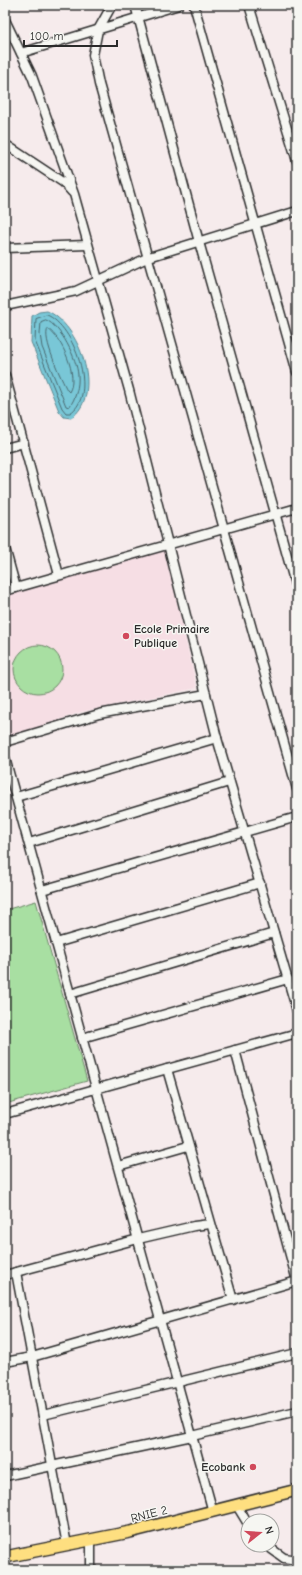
<svg xmlns="http://www.w3.org/2000/svg" width="302" height="1575" font-family="'Comic Neue',sans-serif">
<style>
.built{fill:#f6dee4}
.green{fill:#a8dfa2;stroke:#6a8566}
.water{fill:#79c7d7;stroke:#5a8992}
.lines{fill:none;stroke-linecap:round;stroke-linejoin:round}
.shore{stroke:#4a6970;stroke-width:1}
.minor-casing{stroke:#2b2b2b;stroke-width:11}
.major-casing{stroke:#2b2b2b;stroke-width:14}
.minor{stroke:#f6f6f2;stroke-width:8}
.major{stroke:#fedf80;stroke-width:11}
.poi-dot{fill:#d1495b;stroke:#f6f6f2;stroke-width:1.5}
.labels{text-anchor:middle;dominant-baseline:central;stroke-width:3;stroke-linejoin:round;paint-order:stroke}
.poi-label{font-size:12px;font-weight:bold;fill:#2b2b2b;stroke:#f6f6f2;text-anchor:start}
.street-label{font-size:12px;fill:#2b2b2b;stroke:#f6f6f2}
</style>
<rect width="100%" height="100%" fill="#f6ebec"/>
<filter id="ink" filterUnits="userSpaceOnUse"><feTurbulence type="fractalNoise" baseFrequency=".025" numOctaves="2"/><feDisplacementMap in="SourceGraphic" scale="8" xChannelSelector="R" yChannelSelector="G"/><feConvolveMatrix kernelMatrix="1 2 1 2 8 2 1 2 1" color-interpolation-filters="sRGB"/></filter>
<g filter="url(#ink)">
<path class="built" d="M164,548L197,688L81,712L5,739V595Z"/>
<g class="green">
<circle cx="38" cy="669" r="24"/>
<path d="M36,901L87,1081L5,1104V910Z"/>
</g>
<path class="water" d="M47,311C79,324 105,394 71,418L64,417L59,411L31,342L32,316L39,312Z"/>
<g class="lines">
<g class="shore">
<path d="M47,315C74,326 99,395 70,413H66L62,408L35,341L36,319Z"/>
<path d="M46,320C61,326 77,359 78,375C79,385 76,399 69,407L66,406L42,347L40,334L41,322Z"/>
<path d="M48,329C62,338 79,376 69,392L67,390C62,380 41,337 48,329Z"/>
</g>
<defs>
<g id="minor">
<path d="M112,5L98,30L93,55L99,84L297,789"/>
<path d="M135,5L199,242L297,591"/>
<path d="M194,5L297,372"/>
<path d="M249,5L297,161"/>
<path d="M5,20L32,76L74,194L129,390L217,738L297,1011"/>
<path d="M21,53L179,5"/>
<path d="M5,144L64,183L72,192"/>
<path d="M5,248L87,245"/>
<path d="M5,306L76,291L149,257L297,211"/>
<path d="M5,375L59,575"/>
<path d="M5,448L24,443"/>
<path d="M5,548L16,588"/>
<path d="M5,591L297,508"/>
<path d="M5,742L99,714L206,694"/>
<path d="M5,758L213,1512"/>
<path d="M16,797L217,738"/>
<path d="M29,843L229,782"/>
<path d="M42,890L297,817"/>
<path d="M56,943L260,883"/>
<path d="M70,994L274,933"/>
<path d="M82,1038L288,979"/>
<path d="M235,1050L297,1281"/>
<path d="M167,1069L233,1300"/>
<path d="M5,1114L297,1033"/>
<path d="M118,1166L188,1146"/>
<path d="M16,1272L67,1545"/>
<path d="M5,1275L138,1239L194,1226L210,1224"/>
<path d="M5,1362L32,1357L297,1281"/>
<path d="M43,1415L297,1353"/>
<path d="M5,1476L192,1436L297,1411"/>
<path d="M237,1506L248,1524"/>
<path d="M266,1545L284,1558L297,1560"/>
<path d="M91,1570V1540"/>
</g>
<path id="major" d="M5,1557L130,1532L297,1490"/>
</defs>
<use href="#minor" class="minor-casing"/>
<use href="#major" class="major-casing"/>
<use href="#minor" class="minor"/>
<use href="#major" class="major"/>
</g>
</g>
<g class="poi-dot">
<circle cx="126" cy="636" r="4"/>
<circle cx="253" cy="1467" r="4"/>
</g>
<g class="labels">
<g class="poi-label">
<text x="134" y="629">Ecole Primaire<tspan x="134" dy="14">Publique</tspan></text>
<text x="245" y="1467" text-anchor="end">Ecobank</text>
</g>
<g class="street-label">
<text transform="translate(149 1514) rotate(-14)">RNIE 2</text>
</g>
</g>
<rect width="302" height="1575" fill="none" stroke="#f6f6f2" stroke-width="20"/>
<rect x="10" y="10" width="282" height="1555" fill="none" stroke="#2b2b2b" stroke-width="1.5" filter="url(#ink)"/>
<g transform="translate(260 1533) rotate(73)"><circle r="19" fill="#f6f6f2" stroke="#a5a5a2"/>
<path d="M0-3L7 15L0 10L-7 15Z" fill="#d1495b"/>
<text y="-6" font-size="11" font-weight="bold" text-anchor="middle" fill="#2b2b2b">N</text>
</g>
<path d="M24 40v6h93v-6" fill="none" stroke="#2b2b2b" stroke-width="2"/>
<text x="30" y="40" font-size="12" fill="#2b2b2b" stroke="#f6f6f2" stroke-width="3" paint-order="stroke">100 m</text>
</svg>
